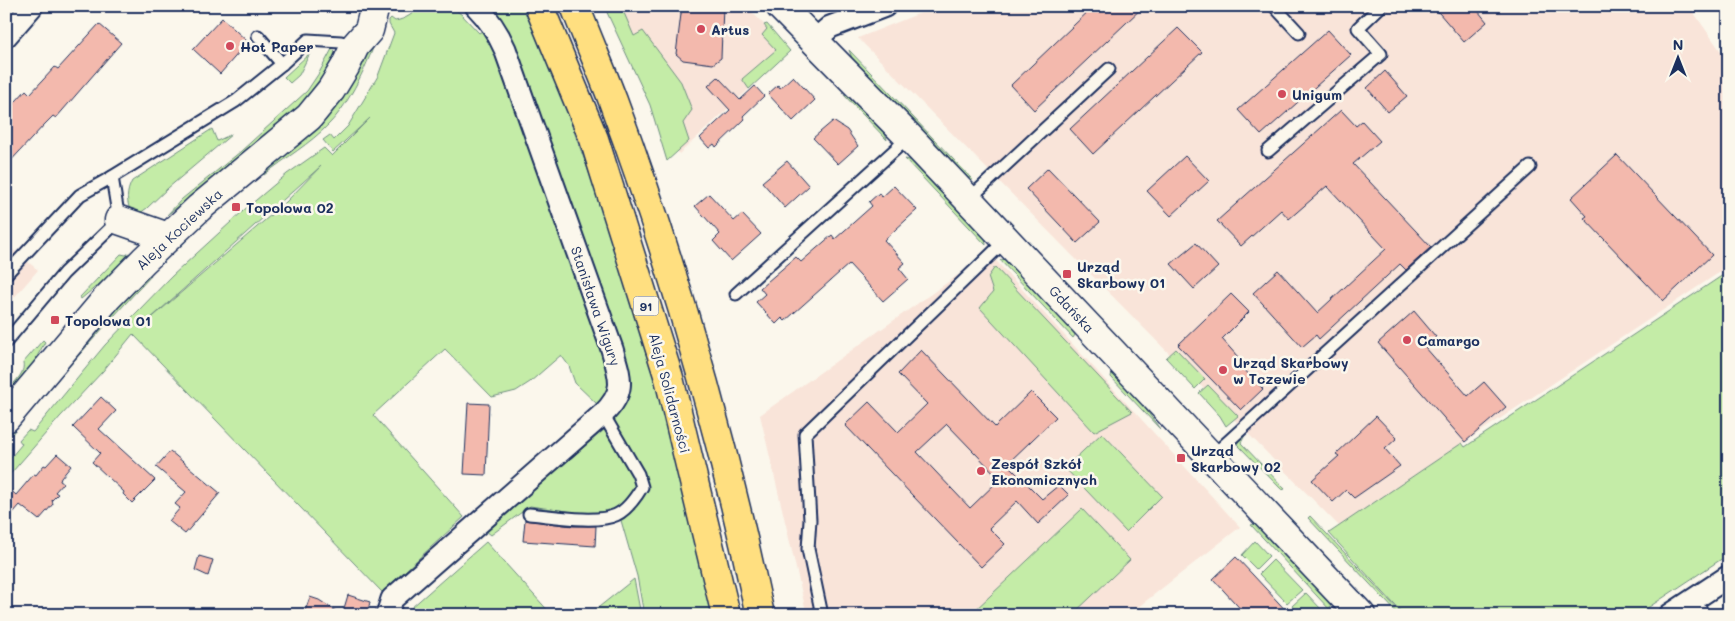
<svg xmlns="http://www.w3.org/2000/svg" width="1735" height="621" font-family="Mali,sans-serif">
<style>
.built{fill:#f9e4d9}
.green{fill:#c4eca7;stroke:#708e82;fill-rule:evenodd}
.building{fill:#f3b9ad;stroke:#1b2f5e;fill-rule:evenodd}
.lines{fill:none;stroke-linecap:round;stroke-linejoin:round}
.lane-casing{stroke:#1b2f5e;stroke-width:15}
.street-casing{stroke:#1b2f5e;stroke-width:25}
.secondary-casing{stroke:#1b2f5e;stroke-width:31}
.primary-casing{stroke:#1b2f5e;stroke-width:31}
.lane{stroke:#fbf7ec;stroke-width:11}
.street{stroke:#fbf7ec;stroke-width:21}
.secondary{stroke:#fbf7ec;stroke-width:28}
.primary{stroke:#ffdf80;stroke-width:28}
.poi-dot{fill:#d1495b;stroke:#fbf7ec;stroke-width:2}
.labels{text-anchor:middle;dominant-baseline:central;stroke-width:5;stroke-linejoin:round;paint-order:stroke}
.shield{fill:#fbf7ec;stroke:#5e6b89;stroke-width:1}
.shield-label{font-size:12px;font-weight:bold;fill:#1b2f5e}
.poi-label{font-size:14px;font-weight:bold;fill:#1b2f5e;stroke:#fbf7ec;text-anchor:start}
.street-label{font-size:14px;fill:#1b2f5e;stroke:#fbf7ec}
</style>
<rect width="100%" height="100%" fill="#fbf7ec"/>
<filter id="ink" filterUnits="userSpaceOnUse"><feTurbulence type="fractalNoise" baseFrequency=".02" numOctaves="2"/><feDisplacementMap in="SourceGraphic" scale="10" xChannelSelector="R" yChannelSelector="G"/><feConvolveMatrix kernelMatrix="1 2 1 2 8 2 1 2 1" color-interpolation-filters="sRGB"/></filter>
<g filter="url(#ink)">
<g class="built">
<path d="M619,6H746L790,51L679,154Z"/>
<path d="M938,6H1689L1729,63V266L1339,526L858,38Z"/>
<path d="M6,244L38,270L6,307Z"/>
<path d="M989,253L1240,527L1128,615H807L760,415Z"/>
</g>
<g class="green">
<path d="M420,6H451L462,15L479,33L482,31L491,42L599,340L609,375L611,391L599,406L575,383L569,366L561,355L530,382L516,391L492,397L445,349L373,415L464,517L382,592L133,334L103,371L60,417L6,479V463L22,444L19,440L28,430L33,432L105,345L172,276L243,211L287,174L324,148L332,156L370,118L333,152L323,140L330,135L334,140L348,126L378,76L394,33L389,24V20L391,18L395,21C406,19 413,14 420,6ZM321,166L286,202L140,328Z"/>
<path d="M492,6H526L554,76L607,222L653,372L702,560L713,615H644L637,576L620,517L602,516L530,506L491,535L486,531L605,429L625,400L513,46L500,17Z"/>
<path d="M604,6H621L634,36L643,31L681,82L692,110L683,123L689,141L667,161L650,105Z"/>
<path d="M767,24L790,51L749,89L742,79L776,50L762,35L767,29L764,25Z"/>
<path d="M379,33C368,62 351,102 329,124C310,144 285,158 264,175L263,173L309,136L326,120L351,85L363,61L372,38Z"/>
<path d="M332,49L335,52V54L323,75L303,102L289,116L221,173L167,215L182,199L240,152L307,91L319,73Z"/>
<path d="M849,50L973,180H966L853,61Z"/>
<path d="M310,53L299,75L290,83L284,77Z"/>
<path d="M843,94L851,98L884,129L887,140Z"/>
<path d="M212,129L217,141L232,134L168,188L147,208L136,216L132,214C126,203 126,192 132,181Z"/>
<path d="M905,159L913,161L985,236L986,245Z"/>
<path d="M129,253L133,256L81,299L80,297L121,254L126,255Z"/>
<path d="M1006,259L1056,309L1075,335L1073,338L1000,260Z"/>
<path d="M995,267L1132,412L1094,432L980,308L993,292L988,277Z"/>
<path d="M1729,271V554L1637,615H1404L1329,533L1462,443L1465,447Z"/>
<path d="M148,272L151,276C101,329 53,384 6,441V435L80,346Z"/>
<path d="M43,340L45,342L28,373L6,400C6,384 26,378 23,363Z"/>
<path d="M1176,349L1205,379L1195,389L1166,358Z"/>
<path d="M1112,372L1128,385L1160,429L1111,377Z"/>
<path d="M1208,385L1238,416L1226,426L1220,416L1199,393Z"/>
<path d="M1256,421L1258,422L1246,433L1241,443L1285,489L1282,490L1237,444L1243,433Z"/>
<path d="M1102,433L1162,496L1126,532L1065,468Z"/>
<path d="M1082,509L1130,560L1072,615H975L973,612Z"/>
<path d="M1310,516L1403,615H1399L1308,518Z"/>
<path d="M1255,524L1259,526L1331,600L1330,610L1251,525Z"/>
<path d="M1255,541L1269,556L1256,569L1242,555Z"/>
<path d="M486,542L552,615H403Z"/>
<path d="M1273,560L1302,590L1287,603L1259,574Z"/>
<path d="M634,579L641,615H589Z"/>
<path d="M1306,593L1321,609L1316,615H1299L1292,606Z"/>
</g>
<g class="building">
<path d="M682,6H723L721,58L713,64L683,60L676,54Z"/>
<path d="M1094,6H1144L1034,110L1011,85Z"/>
<path d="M1433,6H1474L1487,22L1464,42Z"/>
<path d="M222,18L248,42L220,74L193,49Z"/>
<path d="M99,24L121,43L56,118L53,116L45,124L6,166V112L26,90L30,94L55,67L58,69Z"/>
<path d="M1178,28L1202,52L1093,154L1070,129Z"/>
<path d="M1328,30L1351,55L1261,135L1238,110Z"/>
<path d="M1385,71L1407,96L1388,112L1367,88Z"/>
<path d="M793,76L815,100L793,121L768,94L778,85L780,88Z"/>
<path d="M718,77L740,100L755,86L764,96L743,116L745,119L716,147L714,144L709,148L700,138L730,110L708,86Z"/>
<path d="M1341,110L1356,126L1362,121L1380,141L1353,164L1431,247L1406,270L1400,264L1319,339L1316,335L1302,347L1253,293L1278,270L1317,313L1386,249L1327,186L1289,219L1281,210L1241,246L1217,221Z"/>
<path d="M833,121L847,130L858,146L838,164L813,138Z"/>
<path d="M1617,155L1712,255L1663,301L1584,218L1587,216L1571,198Z"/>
<path d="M1185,156L1209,181L1171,216L1147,191Z"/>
<path d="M787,161L809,186L785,208L762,182Z"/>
<path d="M1048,168L1100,222L1077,243L1026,189Z"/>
<path d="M894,186L917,210L884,240L905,263L899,268L908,279L883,301L849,264L785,321L782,318L776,324L756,302L765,294L760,288L796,257L801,262L832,235L835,239L872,206L869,202L879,193L882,197Z"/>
<path d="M709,194L734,221L742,214L761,234L731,261L713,241L720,234L695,206Z"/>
<path d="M1196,243L1218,267L1194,289L1171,264Z"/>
<path d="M1231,294L1249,312L1222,339L1238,357L1235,360L1263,389L1241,410L1178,345Z"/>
<path d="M1414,311L1436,337L1425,347L1468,396L1484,382L1506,407L1465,442L1378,343Z"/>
<path d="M921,350L995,427L1031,392L1056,417L1007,464L1042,499L1059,485L1069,495L1038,524L1017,501L989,528L1005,544L981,567L845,425L869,402L898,432L927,404L898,374ZM947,424L1000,479L970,508L917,452Z"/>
<path d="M101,397L116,411L99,429L155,480L132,503L123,494L124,492L92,462L100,453L73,427Z"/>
<path d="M468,403L489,404L486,475L464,474Z"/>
<path d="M1376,416L1397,438L1385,449L1400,466L1354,498L1346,490L1333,502L1312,480L1339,456L1336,454Z"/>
<path d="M170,451L220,493L185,534L169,521L180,508L175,504L186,492L156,467Z"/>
<path d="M57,454L71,466L61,478L60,481L63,483L55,492L58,494L52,500L53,504L39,520L20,505L6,521V486L16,495L34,474L36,475L44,465L46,466Z"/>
<path d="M525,520L573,526H596L595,546L523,541Z"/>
<path d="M199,556L213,560L208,576L195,570Z"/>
<path d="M1236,557L1253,575L1290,615H1246L1213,579Z"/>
<path d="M348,595L370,602L367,615H342Z"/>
<path d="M310,597L319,600L342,615H318L305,611Z"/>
</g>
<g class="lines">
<defs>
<g id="lane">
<path d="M1274,6L1299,33"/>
<path d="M258,36L282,64"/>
<path d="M1268,151L1381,54L1358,28L1381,6"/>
<path d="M968,200L1109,69"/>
<path d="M6,274L80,195L112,177"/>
<path d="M736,294L909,137"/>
<path d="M6,342L64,273L119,220L112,177L236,101L282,64L308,40L341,42L355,46"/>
<path d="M1211,457L1530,167"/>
<path d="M529,514C552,516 596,524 616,515C627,510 636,497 642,487L638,474L603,414"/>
<path d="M1694,599L1704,615"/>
<path d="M822,615L808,549L810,520L805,434L1006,240"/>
</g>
<g id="street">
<path d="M6,36L32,6"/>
<path d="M814,41L830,27L885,6"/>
<path d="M387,615L392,599L603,414C627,391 620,377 612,349L505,49C498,33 489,19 476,6"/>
<path d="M1670,615L1729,576"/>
</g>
<g id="secondary">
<path d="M780,6L909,137L1361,615"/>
<path d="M119,220L168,237"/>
<path d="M6,418L107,298L144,260L199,208L309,117L331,90L345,67L355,46L369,30L375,6"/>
</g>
<g id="primary">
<path d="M539,6L594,139L669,378L726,615"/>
<path d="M575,6C587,38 601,69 613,101C675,268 723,440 760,615"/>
</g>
</defs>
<use href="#lane" class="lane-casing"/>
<use href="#street" class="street-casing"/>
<use href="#secondary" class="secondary-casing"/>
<use href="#primary" class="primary-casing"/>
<use href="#lane" class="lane"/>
<use href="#street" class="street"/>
<use href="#secondary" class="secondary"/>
<use href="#primary" class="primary"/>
</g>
</g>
<g class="poi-dot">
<circle cx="701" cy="29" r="5"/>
<circle cx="230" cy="46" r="5"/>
<circle cx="1282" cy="94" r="5"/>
<rect x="231" y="202" width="10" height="10" rx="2.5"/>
<rect x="1062" y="269" width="10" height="10" rx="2.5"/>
<rect x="50" y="315" width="10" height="10" rx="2.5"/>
<circle cx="1407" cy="340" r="5"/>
<circle cx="1223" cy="370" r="5"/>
<rect x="1176" y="453" width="10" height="10" rx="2.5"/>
<circle cx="981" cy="471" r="5"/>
</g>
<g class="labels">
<rect class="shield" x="633.5" y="296.5" width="25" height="19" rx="4"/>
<g class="shield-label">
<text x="646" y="306">91</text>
</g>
<g class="poi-label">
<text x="711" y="29">Artus</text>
<text x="240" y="46">Hot Paper</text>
<text x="1292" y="94">Unigum</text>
<text x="246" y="207">Topolowa 02</text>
<text x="1077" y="266">Urząd<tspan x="1077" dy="16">Skarbowy 01</tspan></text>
<text x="65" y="320">Topolowa 01</text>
<text x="1417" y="340">Camargo</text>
<text x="1233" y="362">Urząd Skarbowy<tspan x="1233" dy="16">w Tczewie</tspan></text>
<text x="1191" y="450">Urząd<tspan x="1191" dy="16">Skarbowy 02</tspan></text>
<text x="991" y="463">Zespół Szkół<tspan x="991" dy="16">Ekonomicznych</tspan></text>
</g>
<g class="street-label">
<text transform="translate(179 229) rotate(-43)">Aleja Kociewska</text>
<text transform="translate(596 306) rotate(71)">Stanisława Wigury</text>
<text transform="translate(1072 309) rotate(47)">Gdańska</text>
<text transform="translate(670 393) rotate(75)">Aleja Solidarności</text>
</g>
</g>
<rect width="1735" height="621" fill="none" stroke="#fbf7ec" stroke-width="25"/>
<rect x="12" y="12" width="1710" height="596" fill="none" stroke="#1b2f5e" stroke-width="2" filter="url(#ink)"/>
<g transform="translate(1678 58)" stroke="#fbf7ec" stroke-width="4" paint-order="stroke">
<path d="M0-4L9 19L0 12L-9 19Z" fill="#1b2f5e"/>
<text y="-8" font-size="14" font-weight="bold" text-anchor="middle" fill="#1b2f5e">N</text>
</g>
</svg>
